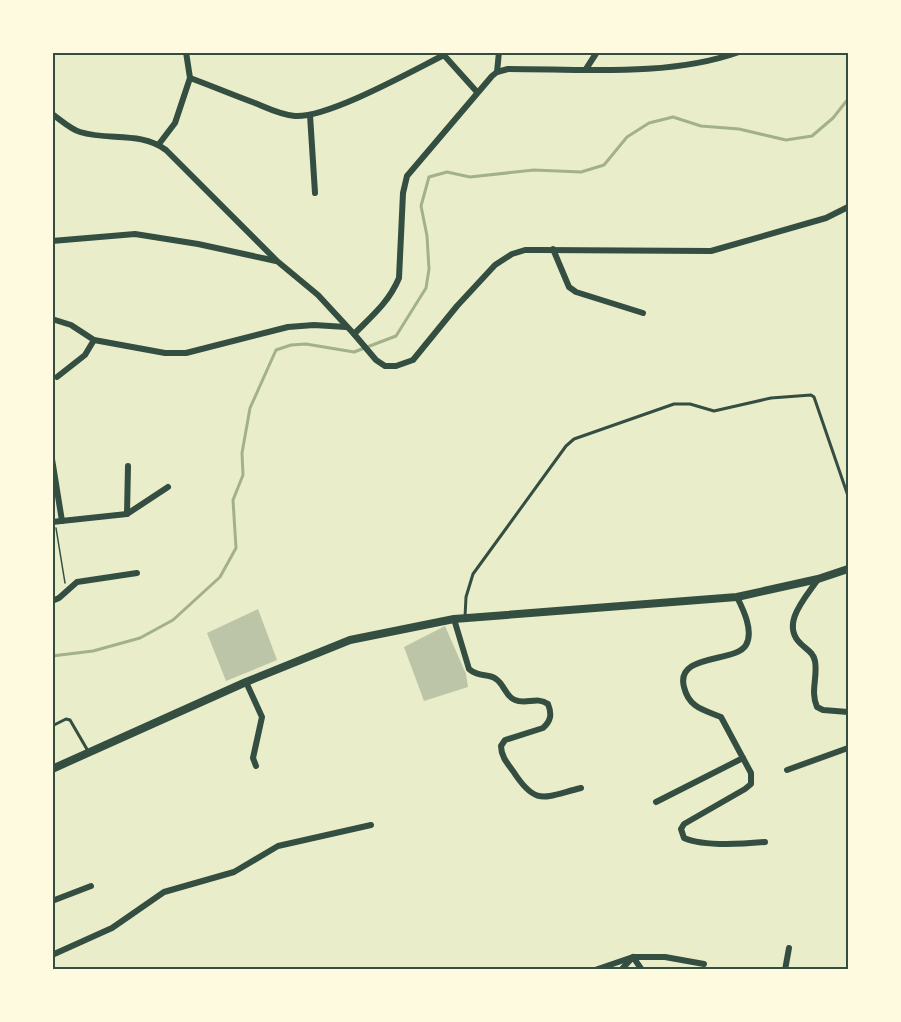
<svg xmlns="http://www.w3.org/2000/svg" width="901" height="1022" font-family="'Noto Sans',sans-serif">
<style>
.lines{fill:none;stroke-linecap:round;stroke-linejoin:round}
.stream{stroke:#a3b18a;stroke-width:3}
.building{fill:#bcc5a7}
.path{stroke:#344e41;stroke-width:1.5}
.service{stroke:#344e41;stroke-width:3}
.minor{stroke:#344e41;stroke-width:6}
.secondary{stroke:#344e41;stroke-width:8}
.neatline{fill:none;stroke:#344e41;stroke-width:2}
</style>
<rect width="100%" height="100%" fill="#e9edc9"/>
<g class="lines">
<path class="stream" d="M52,656L93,651L140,638L173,620L220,577L236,548L233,500L243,475L242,453L250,408L276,350L291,345L306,344L354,352L396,336L426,288L429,269L427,236L421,206L429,177L447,172L470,177L534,170L581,172L604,165L627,137L649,123L673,117L701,126L739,129L786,140L812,136L833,118L848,99"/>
</g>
<g class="building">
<path d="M258,609L277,660L226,681L207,633Z"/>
<path d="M445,626L466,674L468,687L424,701L404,647Z"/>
</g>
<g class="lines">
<path class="path" d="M56,528L65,583"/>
<g class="service">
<path d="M465,617L466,597L473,574L566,446L574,439L674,404H690L714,411L771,398L811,395L814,397L848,496"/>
<path d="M52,726L66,719L70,720L88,751"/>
</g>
<g class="minor">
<path d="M442,53L477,92"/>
<path d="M586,69L597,52"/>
<path d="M497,72L499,52"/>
<path d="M190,78C212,86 233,95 255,103C267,108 281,115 295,116C328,118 412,71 444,55"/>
<path d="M52,114C61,120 70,129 80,132C109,141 140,131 166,150L277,261L318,295L354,334L376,360L385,366H396L413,360L457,306L495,265L512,254L525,250H539L711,251L826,218L848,207"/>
<path d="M310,115L315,193"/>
<path d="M159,144L175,123L190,78L186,52"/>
<path d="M52,241L135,234L198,244L276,261"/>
<path d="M553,249L569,287L576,292L643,313"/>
<path d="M52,319L71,325L94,340L165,353H186L288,327L314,325L346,327"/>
<path d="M354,334C372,316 389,302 399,278L403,193L407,176L492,76L497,72L508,69C582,69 669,77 739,52"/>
<path d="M57,377L85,355L94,340"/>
<path d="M52,459L62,521"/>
<path d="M127,514L128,466"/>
<path d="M52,522L127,514L168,487"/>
<path d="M818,579C807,596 779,624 801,644C807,650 813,652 815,661C818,677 810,691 817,707L823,710L848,712"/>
<path d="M737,597C743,609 754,631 746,645C736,663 675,653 684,687C689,708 704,710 721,717L751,773V784L745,789L684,824L681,829L684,838C704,847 743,844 765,842"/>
<path d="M52,601L59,598L77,582L137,573"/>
<path d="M454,619L469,669C479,678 488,673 496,679C504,684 506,697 515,700C526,705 537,696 548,704C552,714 551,721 543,728L505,740L501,746C501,756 507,763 513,771C536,807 544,797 581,788"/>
<path d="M246,682L262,717L253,758L256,766"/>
<path d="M787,770L848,748"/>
<path d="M656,802L743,758"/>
<path d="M52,901L91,886"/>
<path d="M52,955L112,928L164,892L234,872L278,846L371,825"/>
<path d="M595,970L633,957H665L704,964"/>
<path d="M621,970L633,957L642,970"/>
<path d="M785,970L789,948"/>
</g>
<path class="secondary" d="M52,769L246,682L350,640L454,619L737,597L818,579L848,569"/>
</g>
<rect width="901" height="1022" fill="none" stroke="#fefae0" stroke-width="108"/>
<rect x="54" y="54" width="793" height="914" class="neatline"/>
</svg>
